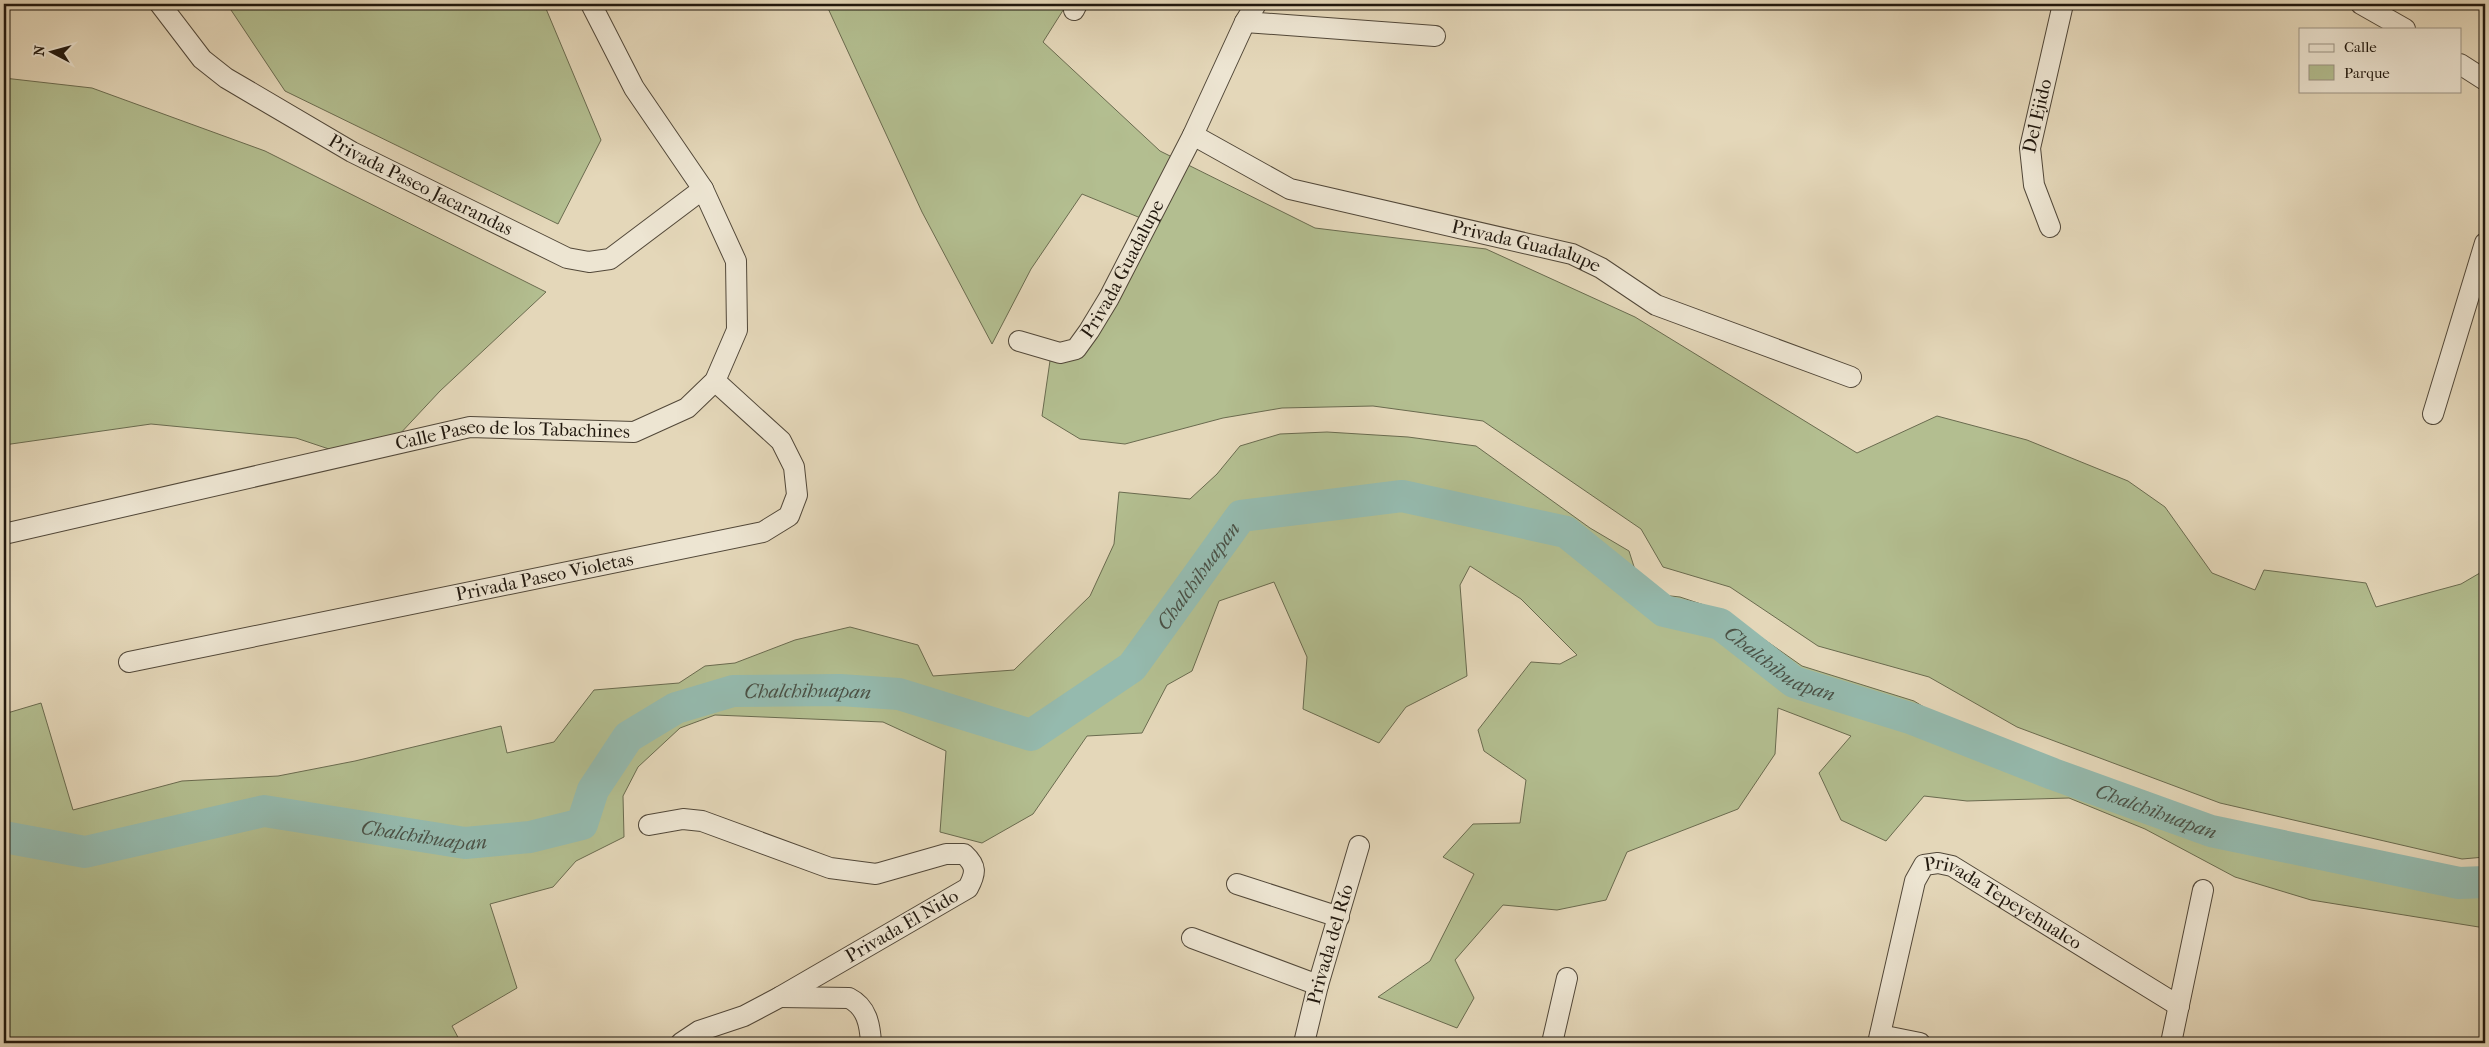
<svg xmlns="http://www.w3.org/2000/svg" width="2489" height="1047" font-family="'IM FELL French Canon',serif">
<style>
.green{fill:#b3be90;stroke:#6a6b4f}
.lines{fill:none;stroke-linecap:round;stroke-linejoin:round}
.river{stroke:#95baae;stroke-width:32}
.minor-casing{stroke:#524839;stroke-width:22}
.minor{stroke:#ede5d2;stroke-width:20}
.labels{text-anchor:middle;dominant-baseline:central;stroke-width:4;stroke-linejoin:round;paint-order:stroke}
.street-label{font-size:19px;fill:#21180e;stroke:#ede5d2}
.water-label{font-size:20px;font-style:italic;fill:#4a5146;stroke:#ede5d2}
</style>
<rect width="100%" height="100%" fill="#e4d7b9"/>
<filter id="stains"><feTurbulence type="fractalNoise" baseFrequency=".004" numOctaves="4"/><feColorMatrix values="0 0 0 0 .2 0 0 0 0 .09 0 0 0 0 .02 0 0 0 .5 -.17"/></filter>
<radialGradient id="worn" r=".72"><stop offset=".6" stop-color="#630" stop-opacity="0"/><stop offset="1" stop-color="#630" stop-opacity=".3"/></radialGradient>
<g class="green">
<path d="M227,4H544L601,140L558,224L285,91Z"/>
<path d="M826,4H1067L1043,42L1160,151L1315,228L1486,249L1635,317L1857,453L1937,416L2027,440L2128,481L2165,507L2212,573L2255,590L2264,570L2366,583L2376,607L2461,584L2485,570V857L2462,859L2220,803L2017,727L1929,677L1818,646L1730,587L1663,567L1641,529L1483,421L1373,406L1282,408L1223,418L1125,444L1080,439L1042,416L1052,347L1088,343L1148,221L1082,194L1031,269L992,344L922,212Z"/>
<path d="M4,78L92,88L265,151L546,292L440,391L397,437L341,453L296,438L151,424L4,445Z"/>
<path d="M1327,432L1408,437L1476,446L1590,528L1629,551L1637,576L1653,594L1680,597L1725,612L1802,666L1914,701L1979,741L2010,751L2053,774L2107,786L2153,810L2211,831L2279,854L2371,878L2485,884V928L2311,900L2235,877L2145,829L2069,798L1967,801L1924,796L1886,841L1841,820L1819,773L1851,736L1778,708L1775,754L1738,809L1627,852L1606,900L1557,910L1503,905L1455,960L1474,998L1457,1028L1378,997L1430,961L1474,874L1443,857L1473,824L1520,823L1526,780L1484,751L1478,730L1531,662L1560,664L1577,655L1521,599L1470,566L1460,585L1467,676L1406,707L1379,743L1303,709L1307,657L1274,582L1219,601L1192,671L1167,685L1142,733L1087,736L1033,814L982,843L940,832L946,751L883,722L715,715L680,728L638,767L623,796L624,837L576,861L553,887L490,904L517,988L452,1026L461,1043H4V714L41,703L73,810L182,781L278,776L355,761L501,726L507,753L554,742L594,690L679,683L705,666L735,663L795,640L850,627L918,645L933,676L1014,670L1090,596L1114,544L1119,492L1190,499L1217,474L1240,446L1280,434Z"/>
</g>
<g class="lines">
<path class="river" id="s1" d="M4,837L85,852L264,811L465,843L530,837L582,824L593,790L628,737L676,708L733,691L840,690L899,694L1031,735L1132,667L1241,516L1402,496L1566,532L1664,611L1720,624L1794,682L1913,719L2053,774L2211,831L2459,883L2485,882"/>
<defs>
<g id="minor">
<path id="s2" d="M160,4L202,59L226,78L352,152L567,258L589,262L610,259L703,189"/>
<path d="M2361,4L2405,29"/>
<path d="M1074,10L1077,4"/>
<path d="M1245,22L1435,36"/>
<path d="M2460,64L2485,80"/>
<path id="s3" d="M1193,135L1290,189L1572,254L1601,268L1656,305L1851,377"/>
<path id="s4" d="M2050,227L2034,185L2030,148L2063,4"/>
<path id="s5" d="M1019,341L1060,353L1076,349L1089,331L1109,298L1193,135L1245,22L1256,4"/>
<path d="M2433,414L2485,243"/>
<path id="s6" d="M4,534L470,427L634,432L687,408L715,381L737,330L736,261L703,189L634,88L591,4"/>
<path id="s7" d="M129,662L763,532L789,516L797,495L794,467L781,441L715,381"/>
<path d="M649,825L683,819L702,821L830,868L876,874L946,854H964C977,866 976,873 968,888L780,997L744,1016L699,1031L681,1043"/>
<path d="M1237,884L1339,917"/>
<path d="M1192,938L1318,985"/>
<path d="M780,997L849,998C867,1007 870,1025 871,1043"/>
<path d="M1880,1035L1920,1043"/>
<path id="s8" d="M1304,1043L1318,985L1359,846"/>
<path d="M1552,1043L1567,978"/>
<path id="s9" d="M1878,1043L1915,881L1924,865L1938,863L1952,866L2179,1006"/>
<path d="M2171,1043L2203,890"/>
</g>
</defs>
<use href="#minor" class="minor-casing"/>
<use href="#minor" class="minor"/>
</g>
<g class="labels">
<g class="street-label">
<text stroke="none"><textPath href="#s4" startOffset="115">Del Ejido</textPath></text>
<text stroke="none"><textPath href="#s2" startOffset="322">Privada Paseo Jacarandas</textPath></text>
<text stroke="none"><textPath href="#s3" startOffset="354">Privada Guadalupe</textPath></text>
<text stroke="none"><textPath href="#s5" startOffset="152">Privada Guadalupe</textPath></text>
<text stroke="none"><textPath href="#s6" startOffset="520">Calle Paseo de los Tabachines</textPath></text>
<text stroke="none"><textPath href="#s7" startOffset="424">Privada Paseo Violetas</textPath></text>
<text stroke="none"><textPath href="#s9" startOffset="274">Privada Tepeyehualco</textPath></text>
<text transform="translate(902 926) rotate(-30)">Privada El Nido</text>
<text stroke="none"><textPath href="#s8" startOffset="102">Privada del Río</textPath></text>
</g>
<g class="water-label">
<text stroke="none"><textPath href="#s1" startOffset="1342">Chalchihuapan</textPath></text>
<text stroke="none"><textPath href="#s1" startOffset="2002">Chalchihuapan</textPath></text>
<text stroke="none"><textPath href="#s1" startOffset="878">Chalchihuapan</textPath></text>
<text stroke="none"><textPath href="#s1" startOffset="2408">Chalchihuapan</textPath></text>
<text stroke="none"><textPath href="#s1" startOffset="428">Chalchihuapan</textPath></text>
</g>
</g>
<rect width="2489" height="1047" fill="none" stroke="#e4d7b9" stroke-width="20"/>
<rect x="5" y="5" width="2479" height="1037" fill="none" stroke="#21180e" stroke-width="2.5"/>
<rect x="10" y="10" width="2469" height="1027" fill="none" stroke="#21180e"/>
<rect x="2299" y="28" width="162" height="65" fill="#ede5d2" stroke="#9b9384"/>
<rect x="2309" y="44" width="25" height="8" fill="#ede5d2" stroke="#9b9384"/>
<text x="2344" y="52" font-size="15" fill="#21180e">Calle</text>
<rect x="2309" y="65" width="25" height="15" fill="#b3be90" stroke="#9b9384"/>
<text x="2344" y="78" font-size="15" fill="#21180e">Parque</text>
<g transform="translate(52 52) rotate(276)" stroke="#ede5d2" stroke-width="4" paint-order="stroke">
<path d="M0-4L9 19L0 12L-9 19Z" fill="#21180e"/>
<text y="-8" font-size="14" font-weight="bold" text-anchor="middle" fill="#21180e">N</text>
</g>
<rect width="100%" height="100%" filter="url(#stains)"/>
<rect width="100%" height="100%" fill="url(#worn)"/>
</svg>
